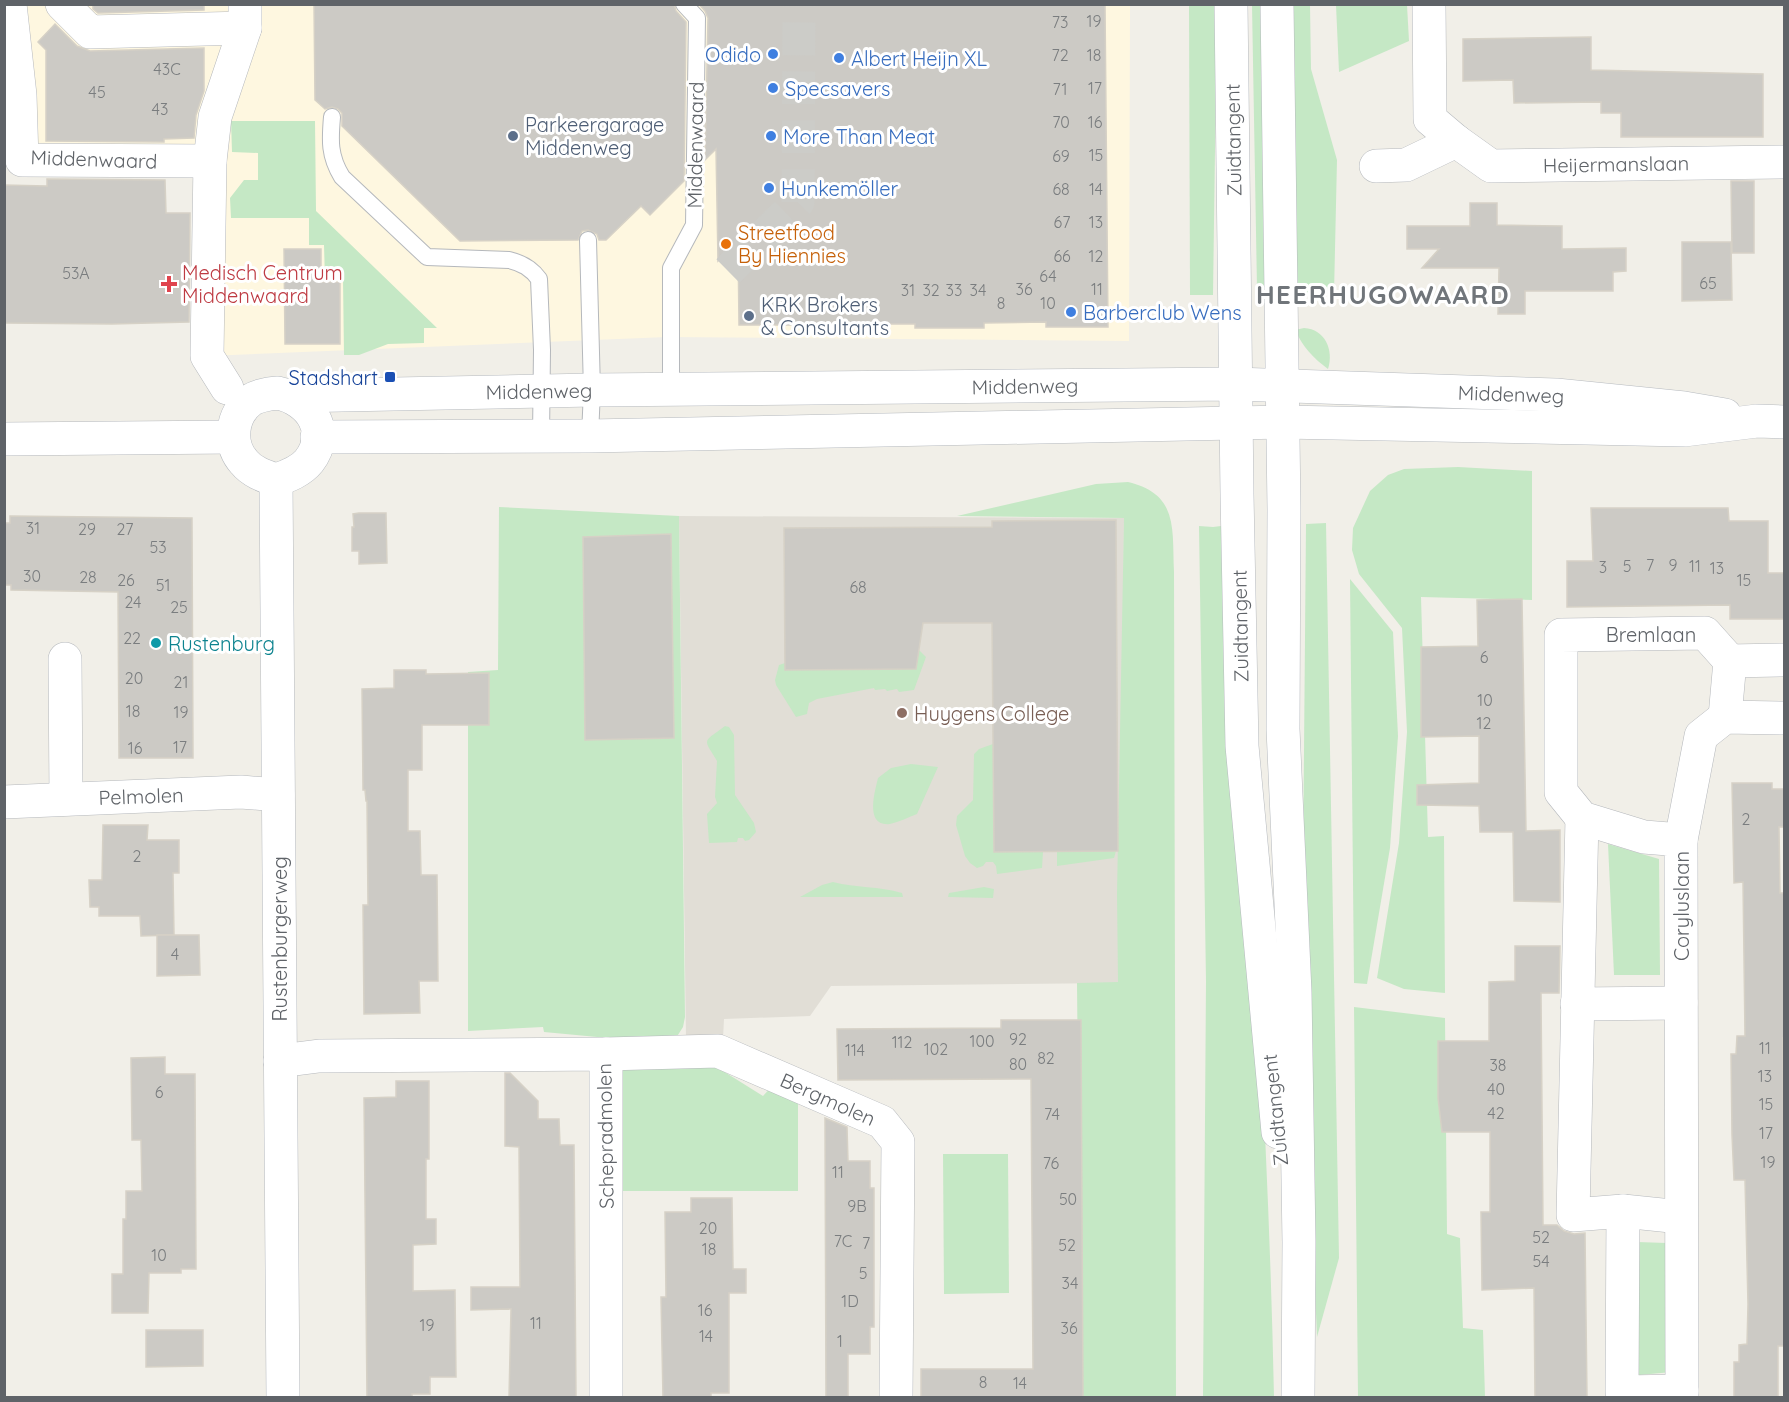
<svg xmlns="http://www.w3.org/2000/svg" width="1789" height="1402" font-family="Quicksand,sans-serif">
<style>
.commercial{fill:#fef7e0}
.education{fill:#e1ded6}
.green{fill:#c5e8c5}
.building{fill:#cccac5;stroke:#d6d1c6;stroke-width:1.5}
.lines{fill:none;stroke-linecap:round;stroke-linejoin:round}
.street-tunnel{stroke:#ccccc8;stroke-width:33;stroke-dasharray:33 16;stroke-linecap:butt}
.lane-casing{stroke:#b5b8bc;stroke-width:18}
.street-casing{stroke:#b5b8bc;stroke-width:34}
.secondary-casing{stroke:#b6babf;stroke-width:34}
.lane{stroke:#fff;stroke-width:16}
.street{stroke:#fff;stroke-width:33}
.secondary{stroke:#fff;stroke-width:33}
.shop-dot{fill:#3f7fe0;stroke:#fff;stroke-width:2}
.service-dot{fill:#5c6f8a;stroke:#fff;stroke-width:2}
.food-dot{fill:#e8710a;stroke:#fff;stroke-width:2}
.health-dot{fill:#e0444e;stroke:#fff;stroke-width:2}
.transit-dot{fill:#1a4fb4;stroke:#fff;stroke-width:2}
.culture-dot{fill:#0f9aa8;stroke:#fff;stroke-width:2}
.education-dot{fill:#8d6e63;stroke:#fff;stroke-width:2}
.labels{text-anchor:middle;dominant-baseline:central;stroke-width:6;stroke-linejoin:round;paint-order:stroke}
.number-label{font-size:16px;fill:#7a7d7f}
.shop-label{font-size:20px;fill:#366cbe;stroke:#fff;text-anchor:start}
.service-label{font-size:20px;fill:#4e5e75;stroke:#fff;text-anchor:start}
.street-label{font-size:20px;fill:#5f6368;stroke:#fff}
.food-label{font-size:20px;fill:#c56008;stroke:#fff;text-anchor:start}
.health-label{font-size:20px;fill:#be3a42;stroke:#fff;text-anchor:start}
.transit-label{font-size:20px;fill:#164399;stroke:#fff;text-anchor:end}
.culture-label{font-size:20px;fill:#0d838f;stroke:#fff;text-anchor:start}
.education-label{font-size:20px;fill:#785e54;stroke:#fff;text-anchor:start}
.district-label{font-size:26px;font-weight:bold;letter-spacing:1.5px;fill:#70757a;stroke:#fff}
</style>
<rect width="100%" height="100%" fill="#f1efe8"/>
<path class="commercial" d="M4,5H1130L1129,341L667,337L207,356L210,162L22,160Z"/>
<path class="education" d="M679,516L1124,518L1122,857L1118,983L831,986L810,1016L724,1019L723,1039L686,1038Z"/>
<g class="green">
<path d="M1189,5H1217L1213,295H1190Z"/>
<path d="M1252,5H1266L1268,293L1258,292L1257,288Z"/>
<path d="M1290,5H1310L1311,69L1337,160L1334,294L1289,293Z"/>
<path d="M1336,5H1407L1409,41L1339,72Z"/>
<path d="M231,121H315L316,211L437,328H424V343L388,344L359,355H344L343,279H325L324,245H309V218H231L230,198L244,180H258V153L232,152Z"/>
<path d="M1304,328C1325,329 1334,350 1328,369C1313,358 1303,347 1295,330Z"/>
<path d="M1458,467L1532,471V600L1421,597L1428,837L1444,836L1445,993L1404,989L1377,978L1399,843L1407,732L1402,628L1359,574L1352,550L1353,528L1370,491L1388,475L1404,469Z"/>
<path d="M1128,482C1179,494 1172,529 1174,572L1176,1397H1081L1077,983L1118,982L1117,894L1124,518L957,516L1096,484Z"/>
<path d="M499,507L679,516L685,1017L683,1027L676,1038H608L544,1032L543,1027L468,1031V672L498,670Z"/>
<path d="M1326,523L1339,1258L1317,1337L1302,980L1306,524Z"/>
<path d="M1229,525C1247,815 1268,1106 1274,1397H1203L1206,981L1199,526L1213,527Z"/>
<path d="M1350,579L1393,632L1398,736L1390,848L1367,984L1354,983Z"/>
<path d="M919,650L926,657L914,690L899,692L897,689L887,691L885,689L875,690L874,688L817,699L809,703L807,714L796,717L776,685L775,680L779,665L785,663L786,670L916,669Z"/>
<path d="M725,726L729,727L734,735L735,795L754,823L756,832L749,840L745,841L743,838H738L737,842L709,843L707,814L717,803L715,797L717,761C703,738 702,743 725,726Z"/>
<path d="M993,744L994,851L1043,852L1042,868L997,874L996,866L993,862H986L983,866L977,868L970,863L965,856L956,825L957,816L973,800L974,754L979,749Z"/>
<path d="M911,764L938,767L917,814C909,817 899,822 890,824C864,827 875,791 878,778L891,768Z"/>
<path d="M1608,844L1659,859L1660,975H1614Z"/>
<path d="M1116,851L1114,858L1057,866V852Z"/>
<path d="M833,882C856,888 879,886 902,893L903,897H800L822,885Z"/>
<path d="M984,887L994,889L993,898L948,897L949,893Z"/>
<path d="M1354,1007L1445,1018L1447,1234L1460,1238L1463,1328L1483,1330L1485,1397H1358Z"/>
<path d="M715,1066L763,1096L774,1084L798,1095V1191H622L621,1067Z"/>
<path d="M943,1154H1008L1009,1293L944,1294Z"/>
<path d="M1637,1242L1667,1243L1672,1372L1639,1375Z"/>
</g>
<g class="building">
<path d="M93,4H204V10L98,13L93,9Z"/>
<path d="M314,4H674L676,11L686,22L684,181L650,215L641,206L606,240H599L597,234L588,230L582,231L578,240L460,241L342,126V113L338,109L332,107L325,109L315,100Z"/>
<path d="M699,4H1105L1108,327H1046V322L984,323V328H915V324H853V329H801V325H739L738,241L718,261L716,149L705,160L708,18L705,11Z"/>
<path d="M55,24L77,46L90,51L204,48V91L196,115L194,138L164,139V142L46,141V50L38,42Z"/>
<path d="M1591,37V70L1763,74V137H1621V113H1601V102L1514,103L1513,80L1463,81V39Z"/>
<path d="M47,179L165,180L166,213H190L189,322L112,324L4,323V185L47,186Z"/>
<path d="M1731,181H1754V253H1732Z"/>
<path d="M1470,203H1497V225L1562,226V249L1626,248V271L1613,272V291H1525V314H1498L1499,268H1422L1439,249H1407V226H1470Z"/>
<path d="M1682,242H1731L1732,300L1682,301Z"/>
<path d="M284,249H321V282H340V344H285Z"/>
<path d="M1591,508H1728L1729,521H1768V573H1785V619H1730V605L1567,607V561H1593Z"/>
<path d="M359,513H386L387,563L359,564V551H352V527H354L353,514Z"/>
<path d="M10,516L192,518L193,758H119L118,592L11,590V585H4V523H10Z"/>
<path d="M1116,520L1118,851L994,852L992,623H923L916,669L785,670L784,528L992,527V521Z"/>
<path d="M671,534L674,738L585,740L583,537Z"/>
<path d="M1522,599L1526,831L1560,830V902L1514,901L1513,832H1480L1479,806L1417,805V785L1479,783V736L1421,737V647L1478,646L1477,600Z"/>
<path d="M394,670H426V674L489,673V725H422V770H408V831H420L421,875H437L438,981H419L420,1013L364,1014L363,905H368L367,801H366L365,790H363L362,689L394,688Z"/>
<path d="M1732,783H1772V789H1785V827H1779L1780,893H1785V1038H1783L1785,1346H1778V1398H1734V1362H1739V1345L1747,1344L1748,1304L1745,1180H1734L1732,1135L1731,1054H1736L1737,1036H1745L1743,882L1734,883Z"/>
<path d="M103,825H148L147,840H179V873H173L174,935L141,936L140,916H99V907H90L89,880H102Z"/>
<path d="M157,935H199L200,975L157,976Z"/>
<path d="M1515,946H1560L1559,993H1541L1543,1225H1557L1564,1231L1574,1234L1585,1233L1587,1398H1535L1534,1288L1482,1290L1481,1212H1490V1132H1442L1438,1098V1041H1489V982L1515,981Z"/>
<path d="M1001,1020H1081L1083,1398H921V1369H1033L1031,1079L838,1080L837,1029L1001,1028Z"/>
<path d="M165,1057V1074H195L196,1269H181V1273H149L148,1313H112V1274H123V1219H126V1191H142L141,1140H132L131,1058Z"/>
<path d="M505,1073H510L538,1101V1119H559L560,1145H574L576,1398H509L511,1309L471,1310V1287H520L519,1147L505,1146Z"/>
<path d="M396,1081H429V1159H426V1219H436V1244L413,1245V1291L455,1290L456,1377H430V1394H412V1398H367L364,1098L396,1097Z"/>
<path d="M825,1118L847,1127L848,1161H870V1188H874V1327H870V1354H848V1398H826Z"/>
<path d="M691,1198H732L733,1269H746V1293H729V1393H711V1398H663L661,1297H666L665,1212H691Z"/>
<path d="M146,1330H203V1366L146,1367Z"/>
</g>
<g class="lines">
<path class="street-tunnel" d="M728,271L798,202L799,4"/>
<defs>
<g id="lane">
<path d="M332,117C330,140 329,156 342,177L427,257L509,260C522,263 531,268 539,279L542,350L541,437"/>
<path d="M588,240L592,390L590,436"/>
<path d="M671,391V268L694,225L697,18L684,4"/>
</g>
<g id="street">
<path d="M10,4L20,95L22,160L210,161"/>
<path d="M62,4L90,32L245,28"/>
<path d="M1429,4L1430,119L1456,141L1491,166L1784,162"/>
<path d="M1376,166L1406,165L1456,141"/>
<path d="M227,388L207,356L210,161L215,117L245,28V4"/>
<path d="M4,439L233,437"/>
<path d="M65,659L66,799"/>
<path d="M1730,661L1784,660"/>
<path d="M4,802L241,792L278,795"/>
<path d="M1582,818L1573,1215L1623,1211L1681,1217"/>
<path d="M1681,840L1701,736L1725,717L1784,718"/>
<path d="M1577,1004L1681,1003"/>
<path d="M606,1054L718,1051L882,1122L898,1142L896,1398"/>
<path d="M280,1061L319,1056L606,1054V1398"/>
<path d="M1623,1211L1622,1392L1682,1391"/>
<path d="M1682,1398L1681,840L1644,837L1582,818L1561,792V635L1705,633L1730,661L1725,717"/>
</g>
<g id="secondary">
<path d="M1231,4L1237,494L1242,746L1278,1132"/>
<path d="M1277,4L1284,509L1283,729L1295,992L1299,1242L1298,1398"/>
<path d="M278,393C310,400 332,431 309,461C301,471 288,476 276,480C264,476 252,472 244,462C228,444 231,415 251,400C259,395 268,394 278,393Z"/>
<path d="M291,396L592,390L1235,384L1556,395L1684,408L1725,415"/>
<path d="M317,437L590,436L1283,422L1684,430L1757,421L1784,422"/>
<path d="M276,480L283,1398"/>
</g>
</defs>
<use href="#lane" class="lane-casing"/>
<use href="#street" class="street-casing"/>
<use href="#secondary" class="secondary-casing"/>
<use href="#lane" class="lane"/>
<use href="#street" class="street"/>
<use href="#secondary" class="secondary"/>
</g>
<g class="shop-dot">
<circle cx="773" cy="54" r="6"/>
<circle cx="839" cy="58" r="6"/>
<circle cx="773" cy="88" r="6"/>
<circle cx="771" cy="136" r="6"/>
<circle cx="769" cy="188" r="6"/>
<circle cx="1071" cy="312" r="6"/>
</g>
<g class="service-dot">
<circle cx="513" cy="136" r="6"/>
<circle cx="749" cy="316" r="6"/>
</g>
<circle class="food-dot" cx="726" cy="244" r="6"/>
<path class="health-dot" d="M166 275h6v6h6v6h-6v6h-6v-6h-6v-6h6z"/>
<rect class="transit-dot" x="384" y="371" width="12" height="12" rx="3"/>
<circle class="culture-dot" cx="156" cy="643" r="6"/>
<circle class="education-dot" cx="902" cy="713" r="6"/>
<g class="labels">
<g class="number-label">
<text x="1094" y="21">19</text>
<text x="1060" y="22">73</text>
<text x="1060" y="55">72</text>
<text x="1094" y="55">18</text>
<text x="167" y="69">43C</text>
<text x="1095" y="88">17</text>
<text x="1060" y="89">71</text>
<text x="97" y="92">45</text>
<text x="160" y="109">43</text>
<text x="1061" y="122">70</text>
<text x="1095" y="122">16</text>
<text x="1096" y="155">15</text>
<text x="1061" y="156">69</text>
<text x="1061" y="189">68</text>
<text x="1096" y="189">14</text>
<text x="1062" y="222">67</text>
<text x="1096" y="222">13</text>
<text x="1062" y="256">66</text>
<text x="1096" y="256">12</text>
<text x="76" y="273">53A</text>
<text x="1048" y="276">64</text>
<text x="1708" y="283">65</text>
<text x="1024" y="289">36</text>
<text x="1097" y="289">11</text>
<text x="908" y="290">31</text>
<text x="931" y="290">32</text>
<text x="954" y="290">33</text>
<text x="978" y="290">34</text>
<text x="1001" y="303">8</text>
<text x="1048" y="303">10</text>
<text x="33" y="528">31</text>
<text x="87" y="529">29</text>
<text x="125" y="529">27</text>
<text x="158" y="547">53</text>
<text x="1650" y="565">7</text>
<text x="1673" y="565">9</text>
<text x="1627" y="566">5</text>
<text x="1695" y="566">11</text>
<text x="1603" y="567">3</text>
<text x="1717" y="568">13</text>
<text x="32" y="576">30</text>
<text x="88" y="577">28</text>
<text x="126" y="580">26</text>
<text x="1744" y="580">15</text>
<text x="163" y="585">51</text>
<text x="858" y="587">68</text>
<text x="133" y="602">24</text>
<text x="179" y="607">25</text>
<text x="132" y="638">22</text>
<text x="1484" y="657">6</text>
<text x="134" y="678">20</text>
<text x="181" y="682">21</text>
<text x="1485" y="700">10</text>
<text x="133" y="711">18</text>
<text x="181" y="712">19</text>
<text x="1484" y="723">12</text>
<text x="180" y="747">17</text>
<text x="135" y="748">16</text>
<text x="1746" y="819">2</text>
<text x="137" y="856">2</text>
<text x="175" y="954">4</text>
<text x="1018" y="1039">92</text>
<text x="982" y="1041">100</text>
<text x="902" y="1042">112</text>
<text x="1765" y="1048">11</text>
<text x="936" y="1049">102</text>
<text x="855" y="1050">114</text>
<text x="1046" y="1058">82</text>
<text x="1018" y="1064">80</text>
<text x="1498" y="1065">38</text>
<text x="1765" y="1076">13</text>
<text x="1496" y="1089">40</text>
<text x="159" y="1092">6</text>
<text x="1766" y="1104">15</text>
<text x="1496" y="1113">42</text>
<text x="1052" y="1114">74</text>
<text x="1766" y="1133">17</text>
<text x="1768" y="1162">19</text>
<text x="1051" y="1163">76</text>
<text x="838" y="1172">11</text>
<text x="1068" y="1199">50</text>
<text x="857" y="1206">9B</text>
<text x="708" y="1228">20</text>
<text x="1541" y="1237">52</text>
<text x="843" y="1241">7C</text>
<text x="866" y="1243">7</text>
<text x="1067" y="1245">52</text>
<text x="709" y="1249">18</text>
<text x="159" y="1255">10</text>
<text x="1541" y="1261">54</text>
<text x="863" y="1273">5</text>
<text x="1070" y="1283">34</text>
<text x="850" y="1301">1D</text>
<text x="705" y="1310">16</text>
<text x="536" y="1323">11</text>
<text x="427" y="1325">19</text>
<text x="1069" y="1328">36</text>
<text x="706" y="1336">14</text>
<text x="840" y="1341">1</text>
<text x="983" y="1382">8</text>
<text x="1020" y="1383">14</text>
</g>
<g class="shop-label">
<text x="761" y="54" text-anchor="end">Odido</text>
<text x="851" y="58">Albert Heijn XL</text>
<text x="785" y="88">Specsavers</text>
<text x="783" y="136">More Than Meat</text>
<text x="781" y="188">Hunkemöller</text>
<text x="1083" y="312">Barberclub Wens</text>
</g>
<g class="service-label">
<text x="525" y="124">Parkeergarage<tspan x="525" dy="23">Middenweg</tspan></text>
<text x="761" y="304">KRK Brokers<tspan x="761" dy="23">&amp; Consultants</tspan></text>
</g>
<g class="street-label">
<text transform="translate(1233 140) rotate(-91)">Zuidtangent</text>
<text transform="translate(695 145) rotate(-89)">Middenwaard</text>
<text transform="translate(94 159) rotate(2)">Middenwaard</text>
<text transform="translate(1616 164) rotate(-1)">Heijermanslaan</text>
<text transform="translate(1025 386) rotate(-1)">Middenweg</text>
<text transform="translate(539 391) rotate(-1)">Middenweg</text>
<text transform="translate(1511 394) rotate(2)">Middenweg</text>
<text transform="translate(1240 626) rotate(-91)">Zuidtangent</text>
<text x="1651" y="634">Bremlaan</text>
<text transform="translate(141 796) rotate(-2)">Pelmolen</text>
<text transform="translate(1681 906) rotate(-90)">Coryluslaan</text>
<text transform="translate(279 939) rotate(-90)">Rustenburgerweg</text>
<text transform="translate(828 1099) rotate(24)">Bergmolen</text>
<text transform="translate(1275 1110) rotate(-96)">Zuidtangent</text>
<text transform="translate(605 1136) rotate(-91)">Schepradmolen</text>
</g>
<g class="food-label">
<text x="738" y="232">Streetfood<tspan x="738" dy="23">By Hiennies</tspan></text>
</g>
<g class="health-label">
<text x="182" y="272">Medisch Centrum<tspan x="182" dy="23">Middenwaard</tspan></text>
</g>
<g class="transit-label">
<text x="378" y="377">Stadshart</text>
</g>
<g class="culture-label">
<text x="168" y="643">Rustenburg</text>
</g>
<g class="education-label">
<text x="914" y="713">Huygens College</text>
</g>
<g class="district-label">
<text x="1383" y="294">HEERHUGOWAARD</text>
</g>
</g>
<rect width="1789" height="1402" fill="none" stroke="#5f6368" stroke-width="12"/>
</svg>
